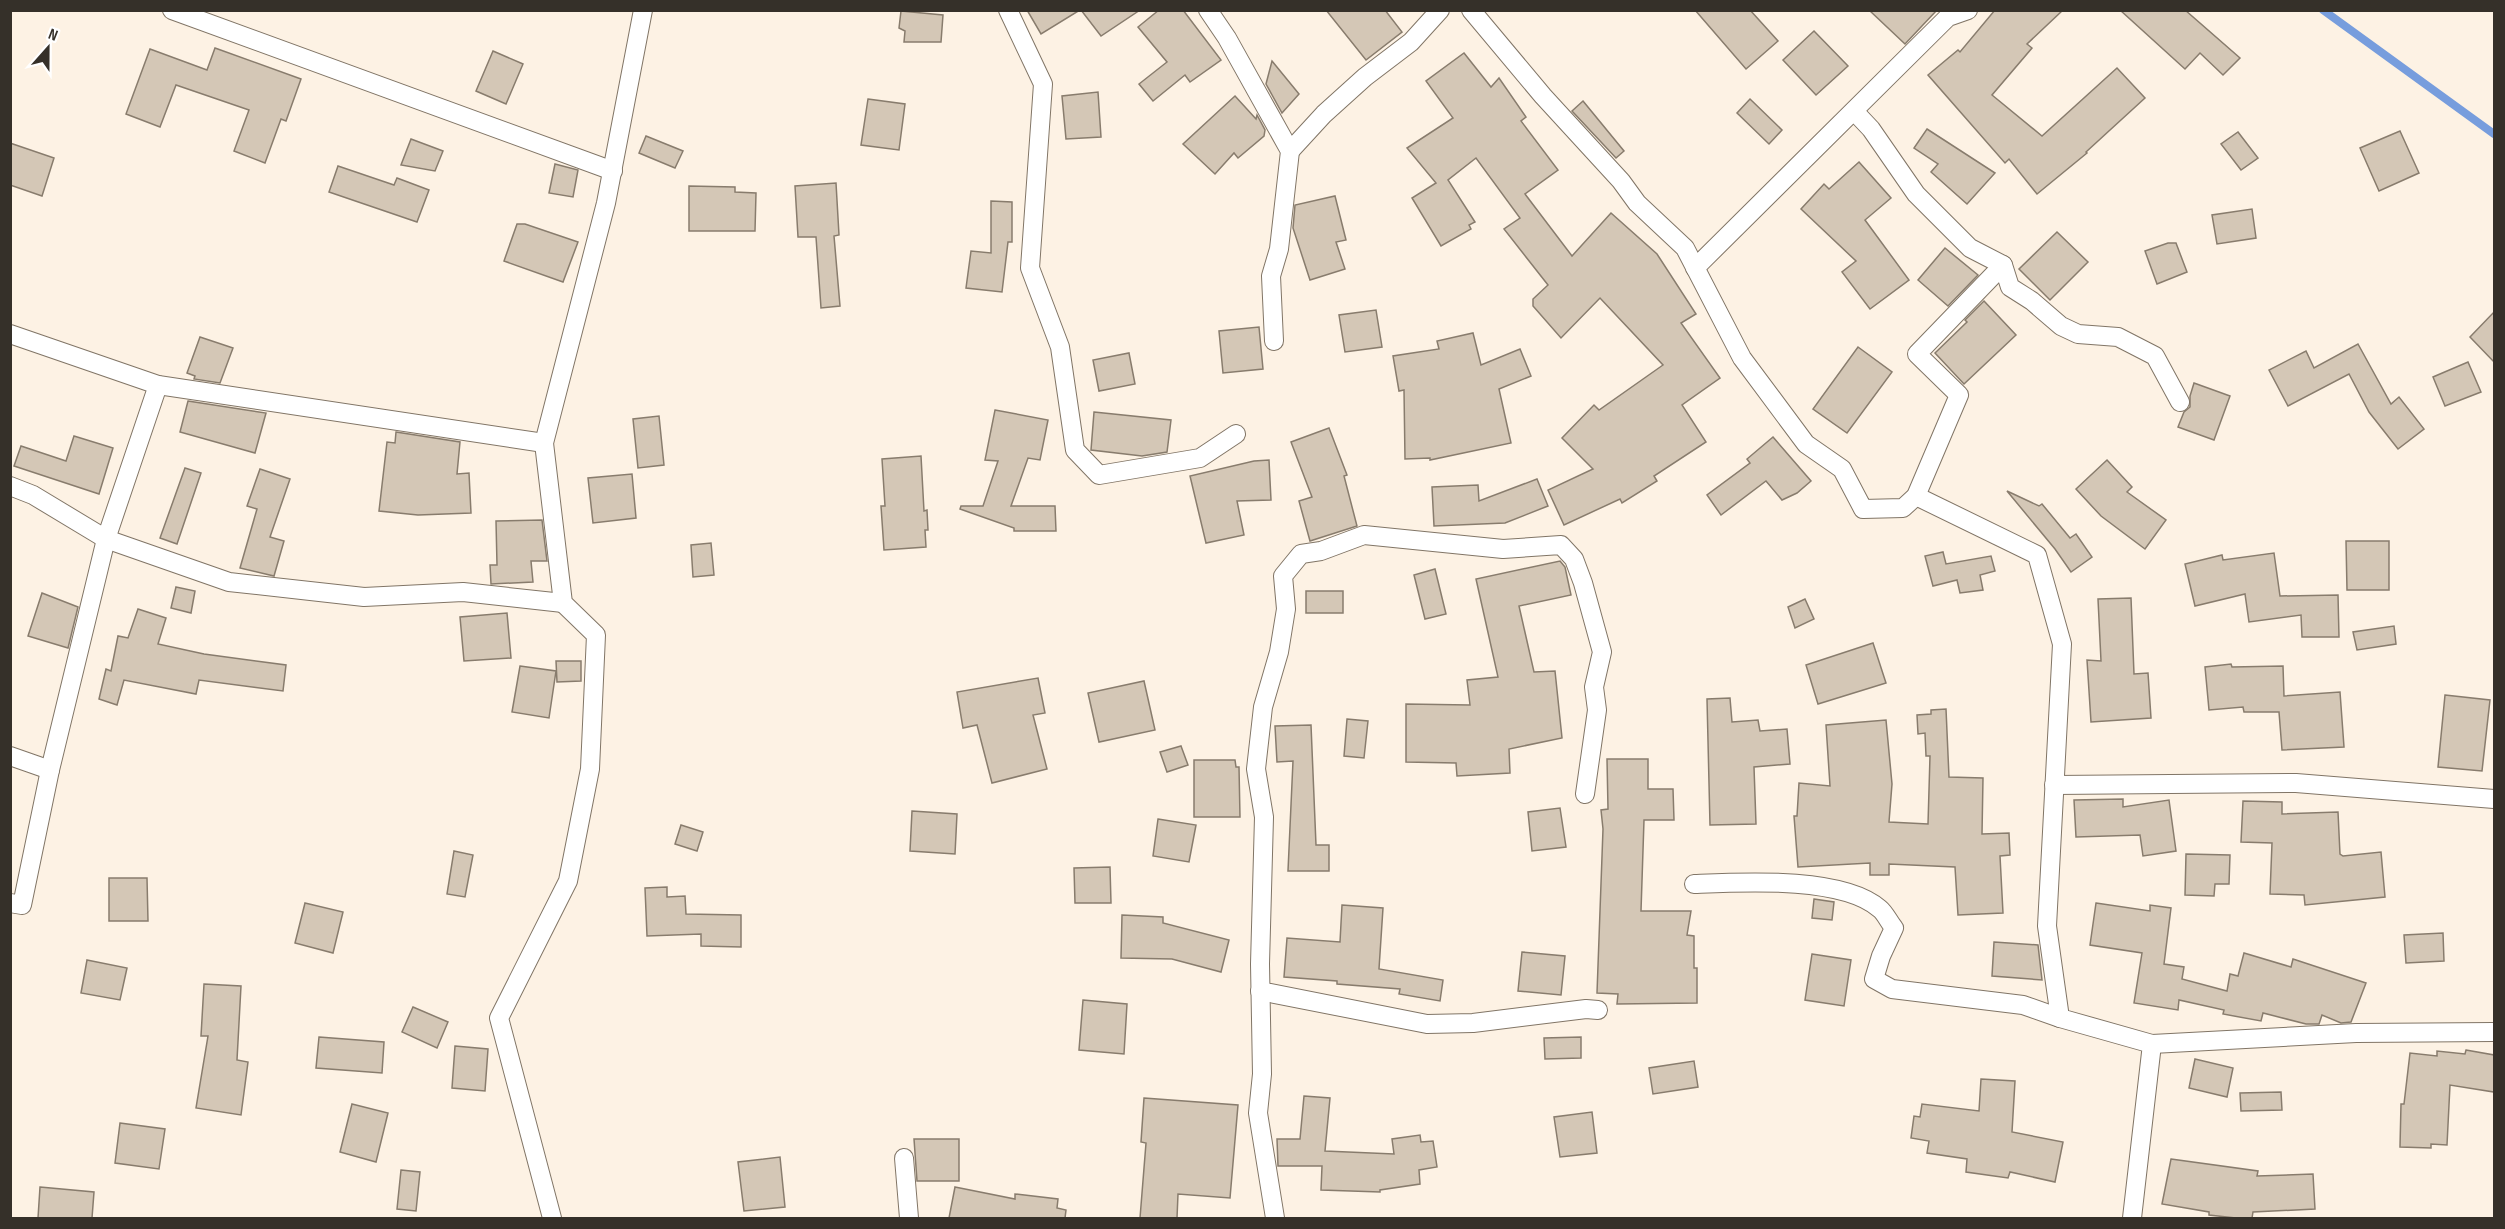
<svg xmlns="http://www.w3.org/2000/svg" width="2505" height="1229" font-family="'Sofia Sans Condensed',sans-serif">
<style>
.lines{fill:none;stroke-linecap:round;stroke-linejoin:round}
.stream{stroke:#779ddd;stroke-width:8}
.building{fill:#d4c7b6;stroke:#887c6d;stroke-width:1.5}
.street-casing{stroke:#817566;stroke-width:20}
.street{stroke:#fff;stroke-width:18}
</style>
<rect width="100%" height="100%" fill="#fdf2e4"/>
<g class="lines">
<path class="stream" d="M2323,10L2494,134"/>
</g>
<g class="building">
<path d="M1027,10H1080L1041,34Z"/>
<path d="M1081,10H1140L1101,36Z"/>
<path d="M1159,10H1183L1221,60L1190,82L1185,75L1153,101L1139,84L1167,62L1138,27Z"/>
<path d="M1326,10H1385L1402,32L1366,60Z"/>
<path d="M1695,10H1750L1778,41L1746,69Z"/>
<path d="M1869,10H1937L1905,44Z"/>
<path d="M1995,10H2063L2027,44L2032,48L1992,95L2042,136L2117,68L2145,98L2086,152L2087,153L2037,194L2009,159L2005,163L1928,75L1958,50L1960,52Z"/>
<path d="M2120,10H2185L2240,58L2223,75L2200,53L2185,69Z"/>
<path d="M901,11L943,15L941,42H904L905,31L899,28Z"/>
<path d="M1814,31L1848,66L1816,95L1783,60Z"/>
<path d="M215,48L301,79L286,121L281,119L265,163L234,151L249,110L176,85L160,127L126,114L150,49L207,70Z"/>
<path d="M493,51L523,64L506,104L476,91Z"/>
<path d="M1464,53L1491,87L1499,78L1526,117L1521,121L1558,170L1525,194L1572,256L1611,213L1657,254L1696,314L1681,323L1720,378L1682,405L1706,442L1654,476L1657,481L1622,503L1620,499L1564,525L1548,490L1593,469L1562,438L1594,405L1599,410L1663,365L1600,298L1561,338L1533,306V299L1548,285L1504,229L1520,218L1476,158L1448,180L1475,222L1469,225L1471,229L1441,246L1412,198L1436,183L1407,148L1453,118L1426,81Z"/>
<path d="M1272,61L1299,94L1282,113L1266,84Z"/>
<path d="M1098,92L1101,137L1066,139L1062,96Z"/>
<path d="M1235,96L1256,119L1257,115L1265,130L1264,136L1238,158L1234,153L1215,174L1183,144Z"/>
<path d="M868,99L905,104L899,150L861,145Z"/>
<path d="M1750,99L1782,130L1769,144L1737,113Z"/>
<path d="M1583,101L1624,151L1616,158L1572,111Z"/>
<path d="M1927,129L1995,173L1967,204L1931,172L1938,164L1914,148Z"/>
<path d="M2400,131L2419,173L2379,191L2360,148Z"/>
<path d="M2238,132L2258,158L2241,170L2221,144Z"/>
<path d="M646,136L683,151L675,168L639,153Z"/>
<path d="M411,139L443,151L435,171L401,165Z"/>
<path d="M10,143L54,158L42,196L10,185Z"/>
<path d="M1859,162L1891,198L1865,220L1909,280L1870,309L1842,272L1856,261L1801,209L1824,184L1829,189Z"/>
<path d="M555,164L578,170L573,197L549,193Z"/>
<path d="M338,166L394,185L397,178L429,190L417,222L329,192Z"/>
<path d="M836,183L839,235L834,236L840,306L821,308L816,237H798L795,186Z"/>
<path d="M689,186L735,187V192L756,193L755,231H689Z"/>
<path d="M1335,196L1346,240L1336,242L1345,269L1310,280L1293,228L1295,205Z"/>
<path d="M991,201L1012,202V242H1008L1002,292L966,288L971,251L991,253Z"/>
<path d="M2252,209L2256,238L2217,244L2212,215Z"/>
<path d="M517,224H525L578,242L563,282L504,261Z"/>
<path d="M2057,232L2088,262L2050,300L2019,269Z"/>
<path d="M2168,243H2176L2187,272L2157,284L2145,251Z"/>
<path d="M1945,248L1978,275L1948,306L1918,280Z"/>
<path d="M1984,301L2016,335L1964,384L1935,353L1967,322L1965,320Z"/>
<path d="M1376,310L1382,347L1345,352L1339,315Z"/>
<path d="M2494,312V362L2470,337Z"/>
<path d="M1259,327L1263,369L1223,373L1219,331Z"/>
<path d="M1473,333L1481,365L1520,349L1531,376L1499,389L1511,443L1430,460V458L1405,459L1404,390L1399,391L1393,356L1439,349L1437,341Z"/>
<path d="M200,337L233,348L220,383L194,379L195,376L187,373Z"/>
<path d="M2358,344L2391,404L2399,397L2424,429L2398,449L2369,412L2349,374L2288,406L2269,370L2306,351L2314,368Z"/>
<path d="M1858,347L1892,372L1847,433L1813,409Z"/>
<path d="M1129,353L1135,384L1099,391L1093,360Z"/>
<path d="M2468,362L2481,392L2445,406L2433,377Z"/>
<path d="M2194,383L2230,396L2214,440L2178,427L2184,412L2190,407V396Z"/>
<path d="M188,401L266,413L255,453L180,432Z"/>
<path d="M995,410L1048,420L1040,460L1028,458L1011,506H1055L1056,531H1014V528L960,509L961,506H983L998,461L985,460Z"/>
<path d="M1094,412L1171,420L1167,452L1142,456L1091,450Z"/>
<path d="M659,416L664,465L638,468L633,419Z"/>
<path d="M1329,428L1347,475L1344,476L1357,526L1310,541L1299,501L1312,497L1291,442Z"/>
<path d="M396,432L460,442L457,474L469,473L471,513L418,515L379,511L387,442L395,443Z"/>
<path d="M74,436L113,448L99,494L14,466L21,446L66,461Z"/>
<path d="M1773,437L1811,481L1797,493L1782,500L1766,481L1721,515L1707,495L1750,463L1747,459Z"/>
<path d="M921,456L924,511L927,510L928,530H925L926,547L884,550L881,506H885L882,459Z"/>
<path d="M1269,460L1271,500L1237,501L1244,535L1206,543L1190,476L1254,461Z"/>
<path d="M2107,460L2132,487L2127,492L2166,520L2145,549L2101,516L2076,489Z"/>
<path d="M185,468L201,473L177,544L160,538Z"/>
<path d="M260,469L290,479L270,537L284,541L274,576L240,568L257,509L247,506Z"/>
<path d="M632,474L636,518L593,523L588,478Z"/>
<path d="M1537,479L1548,506L1505,523L1434,526L1432,487L1478,485L1479,501Z"/>
<path d="M2007,491L2039,506L2042,504L2070,538L2076,534L2092,557L2071,572L2055,549Z"/>
<path d="M542,520L547,561H531L533,582L491,584L490,565H497L496,521Z"/>
<path d="M2346,541H2389V590H2347Z"/>
<path d="M711,543L714,575L693,577L691,545Z"/>
<path d="M1943,552L1946,564L1991,556L1995,571L1980,575L1983,590L1960,593L1957,580L1933,586L1925,556Z"/>
<path d="M2274,553L2280,596L2338,595L2339,637H2302L2301,615L2249,622L2245,594L2195,606L2185,564L2222,555L2223,560Z"/>
<path d="M1560,561L1565,567L1571,595L1519,606L1534,672L1555,671L1562,738L1509,749L1510,773L1457,776L1456,763L1406,762V704L1470,705L1467,680L1498,677L1476,579Z"/>
<path d="M1435,569L1446,614L1425,619L1414,575Z"/>
<path d="M176,587L195,591L191,613L171,608Z"/>
<rect x="1306" y="591" width="37" height="22"/>
<path d="M42,593L78,607L68,648L28,636Z"/>
<path d="M2131,598L2134,674L2148,673L2151,718L2091,722L2087,660L2101,661L2098,599Z"/>
<path d="M1805,599L1814,619L1795,628L1788,607Z"/>
<path d="M138,609L166,618L158,644L204,654L286,665L283,691L199,680L196,694L124,680L117,705L99,699L106,669L111,671L118,636L128,638Z"/>
<path d="M507,613L511,658L464,661L460,617Z"/>
<path d="M2394,626L2396,644L2357,650L2353,632Z"/>
<path d="M1873,643L1886,683L1818,704L1806,665Z"/>
<path d="M556,661H581V681L557,682Z"/>
<path d="M2231,664L2232,667L2283,666L2284,696L2340,692L2344,747L2282,750L2279,712H2244L2243,707L2209,710L2205,667Z"/>
<path d="M520,666L556,671L549,718L512,712Z"/>
<path d="M1038,678L1045,713L1033,715L1047,769L992,783L977,725L963,728L957,692Z"/>
<path d="M1144,681L1155,730L1099,742L1088,693Z"/>
<path d="M2445,695L2490,700L2482,771L2438,767Z"/>
<path d="M1730,698L1732,722L1758,720L1760,731L1787,729L1790,764L1754,767L1756,824L1710,825L1707,699Z"/>
<path d="M1946,709L1949,777L1983,778L1982,834L2009,833L2010,855L2000,856L2003,913L1958,915L1955,867L1889,864V875H1870V863L1798,867L1794,816H1797L1799,783L1830,786L1826,725L1886,720L1892,784L1889,822L1928,824L1930,756H1926L1925,733L1918,734L1917,715L1931,714V710Z"/>
<path d="M1347,719L1368,721L1364,758L1344,756Z"/>
<path d="M1311,725L1316,845H1329V871H1288L1293,761L1277,762L1275,726Z"/>
<path d="M1181,746L1188,765L1167,772L1160,752Z"/>
<path d="M1607,759H1648V789H1673L1674,820H1644L1641,911H1691L1687,935L1694,936V968H1697V1003L1617,1004L1618,994L1597,993L1603,829L1601,810L1608,809Z"/>
<path d="M1194,760H1235L1236,767H1239L1240,817H1194Z"/>
<path d="M2123,799V807L2169,800L2176,851L2143,856L2140,835L2076,837L2074,800Z"/>
<path d="M2243,801L2282,802V814L2338,812L2340,854L2343,856L2381,852L2385,897L2305,905L2304,895L2270,894L2272,843L2241,842Z"/>
<path d="M1560,808L1566,847L1532,851L1528,812Z"/>
<path d="M912,811L957,814L955,854L910,851Z"/>
<path d="M1158,819L1196,825L1189,862L1153,856Z"/>
<path d="M681,825L703,832L697,851L675,844Z"/>
<path d="M454,851L473,855L465,897L447,894Z"/>
<path d="M2186,854L2230,855L2229,884H2215L2214,896L2185,895Z"/>
<path d="M1110,867L1111,903H1075L1074,868Z"/>
<path d="M109,878H147L148,921H109Z"/>
<path d="M667,887V897L685,896L686,914L741,915V947L701,946V934L647,936L645,888Z"/>
<path d="M1814,899L1834,902L1832,920L1812,918Z"/>
<path d="M305,903L343,912L333,953L295,943Z"/>
<path d="M2096,903L2150,911V905L2171,908L2164,964L2184,967L2182,979L2227,991L2230,974L2238,976L2244,953L2291,967L2293,959L2366,983L2351,1022L2341,1023L2322,1015L2319,1024H2306L2263,1013L2261,1021L2223,1014L2224,1010L2179,1000L2178,1010L2134,1003L2142,953L2090,945Z"/>
<path d="M1342,905L1383,908L1379,969L1443,980L1440,1001L1399,994L1400,989L1337,984V981L1284,977L1287,938L1340,942Z"/>
<path d="M1122,915L1163,917V923L1229,940L1221,972L1172,959L1121,958Z"/>
<path d="M2443,933L2444,961L2406,963L2404,935Z"/>
<path d="M1994,942L2038,945L2042,980L1992,976Z"/>
<path d="M1522,952L1565,956L1561,995L1518,991Z"/>
<path d="M1812,954L1851,960L1844,1006L1805,1000Z"/>
<path d="M87,960L127,968L120,1000L81,993Z"/>
<path d="M204,984L241,986L237,1060L248,1062L241,1115L196,1108L208,1036H201Z"/>
<path d="M1083,1000L1127,1004L1124,1054L1079,1050Z"/>
<path d="M413,1007L448,1022L437,1048L402,1032Z"/>
<path d="M319,1037L384,1042L382,1073L316,1068Z"/>
<path d="M1581,1037V1058L1545,1059L1544,1038Z"/>
<path d="M455,1046L488,1049L485,1091L452,1088Z"/>
<path d="M2466,1050L2494,1055V1092L2450,1085L2447,1145L2431,1144V1148L2400,1147L2401,1104H2404L2410,1053L2437,1056V1051L2465,1054Z"/>
<path d="M2195,1059L2233,1068L2227,1097L2189,1088Z"/>
<path d="M1694,1061L1698,1087L1653,1094L1649,1068Z"/>
<path d="M1981,1079L2015,1081L2012,1132L2063,1142L2055,1182L2010,1172L2008,1178L1966,1172L1967,1159L1927,1153L1929,1141L1911,1138L1914,1116L1920,1117L1922,1104L1979,1111Z"/>
<path d="M2281,1092L2282,1110L2241,1111L2240,1093Z"/>
<path d="M1304,1096L1330,1098L1325,1151L1394,1154L1392,1139L1420,1135L1421,1142L1433,1141L1437,1167L1419,1170L1420,1184L1380,1190V1192L1321,1190L1322,1166H1278L1277,1139H1300Z"/>
<path d="M1144,1098L1238,1105L1230,1198L1178,1194L1177,1218H1140L1146,1143L1141,1142Z"/>
<path d="M352,1104L388,1113L376,1162L340,1152Z"/>
<path d="M1592,1112L1597,1153L1560,1157L1554,1117Z"/>
<path d="M120,1123L165,1129L159,1169L115,1163Z"/>
<path d="M914,1139H959V1181H917Z"/>
<path d="M780,1157L785,1207L744,1211L738,1162Z"/>
<path d="M2171,1159L2258,1171L2257,1176L2313,1174L2315,1209L2253,1212L2252,1218H2236L2209,1215V1212L2162,1204Z"/>
<path d="M401,1170L420,1172L416,1211L397,1209Z"/>
<path d="M40,1187L94,1192L92,1218H38Z"/>
<path d="M955,1187L1015,1199V1194L1058,1199L1057,1208L1066,1210L1065,1218H949Z"/>
</g>
<g class="lines">
<defs>
<g id="street">
<path d="M172,10L613,171"/>
<path d="M1008,10L1043,84L1030,268L1060,347L1075,450L1099,475L1200,458L1236,434"/>
<path d="M1208,10L1227,38L1290,151L1279,249L1271,276L1274,341"/>
<path d="M1471,10L1543,96L1621,181L1637,203L1685,248L1742,358L1806,444L1842,469L1863,509L1903,508L1916,496L1959,395L1917,354L2003,265"/>
<path d="M1854,111L1871,129L1916,194L1970,248L2003,265L2010,287L2032,301L2061,326L2078,334L2118,337L2155,356L2180,402"/>
<path d="M1290,151L1324,114L1365,77L1411,42L1440,10"/>
<path d="M1695,268L1948,17L1968,10"/>
<path d="M10,334L158,385L544,443"/>
<path d="M10,486L33,495L106,539L229,582L364,597L463,592L563,603"/>
<path d="M1916,496L2037,555L2062,644L2047,926L2060,1018L2152,1044L2132,1218"/>
<path d="M10,756L50,770"/>
<path d="M2054,785L2296,783L2494,799"/>
<path d="M1694,884C1742,882 1843,876 1880,909C1885,913 1889,922 1894,928L1881,956L1874,979L1892,989L2023,1005L2060,1018"/>
<path d="M10,903L22,905L50,770L106,539L158,385"/>
<path d="M1260,991L1427,1024L1473,1023L1586,1009L1598,1010"/>
<path d="M2152,1044L2356,1033L2494,1032"/>
<path d="M904,1158L909,1218"/>
<path d="M552,1218L499,1018L568,881L590,769L596,635L563,603L544,443L606,203L643,10"/>
<path d="M1275,1218L1258,1113L1262,1074L1260,964L1264,817L1256,769L1263,707L1279,652L1286,609L1283,576L1301,554L1321,551L1364,535L1503,549L1561,545L1574,559L1583,583L1602,652L1594,687L1597,710L1585,794"/>
</g>
</defs>
<use href="#street" class="street-casing"/>
<use href="#street" class="street"/>
</g>
<rect width="2505" height="1229" fill="none" stroke="#353029" stroke-width="24"/>
<g transform="translate(48 48) rotate(21)" stroke="#ffffff" stroke-width="4.5" paint-order="stroke">
<path d="M0-4.5L10 22L0 15L-10 22Z" fill="#353029"/>
<text y="-9" font-size="16" font-weight="bold" text-anchor="middle" fill="#353029">N</text>
</g>
</svg>
